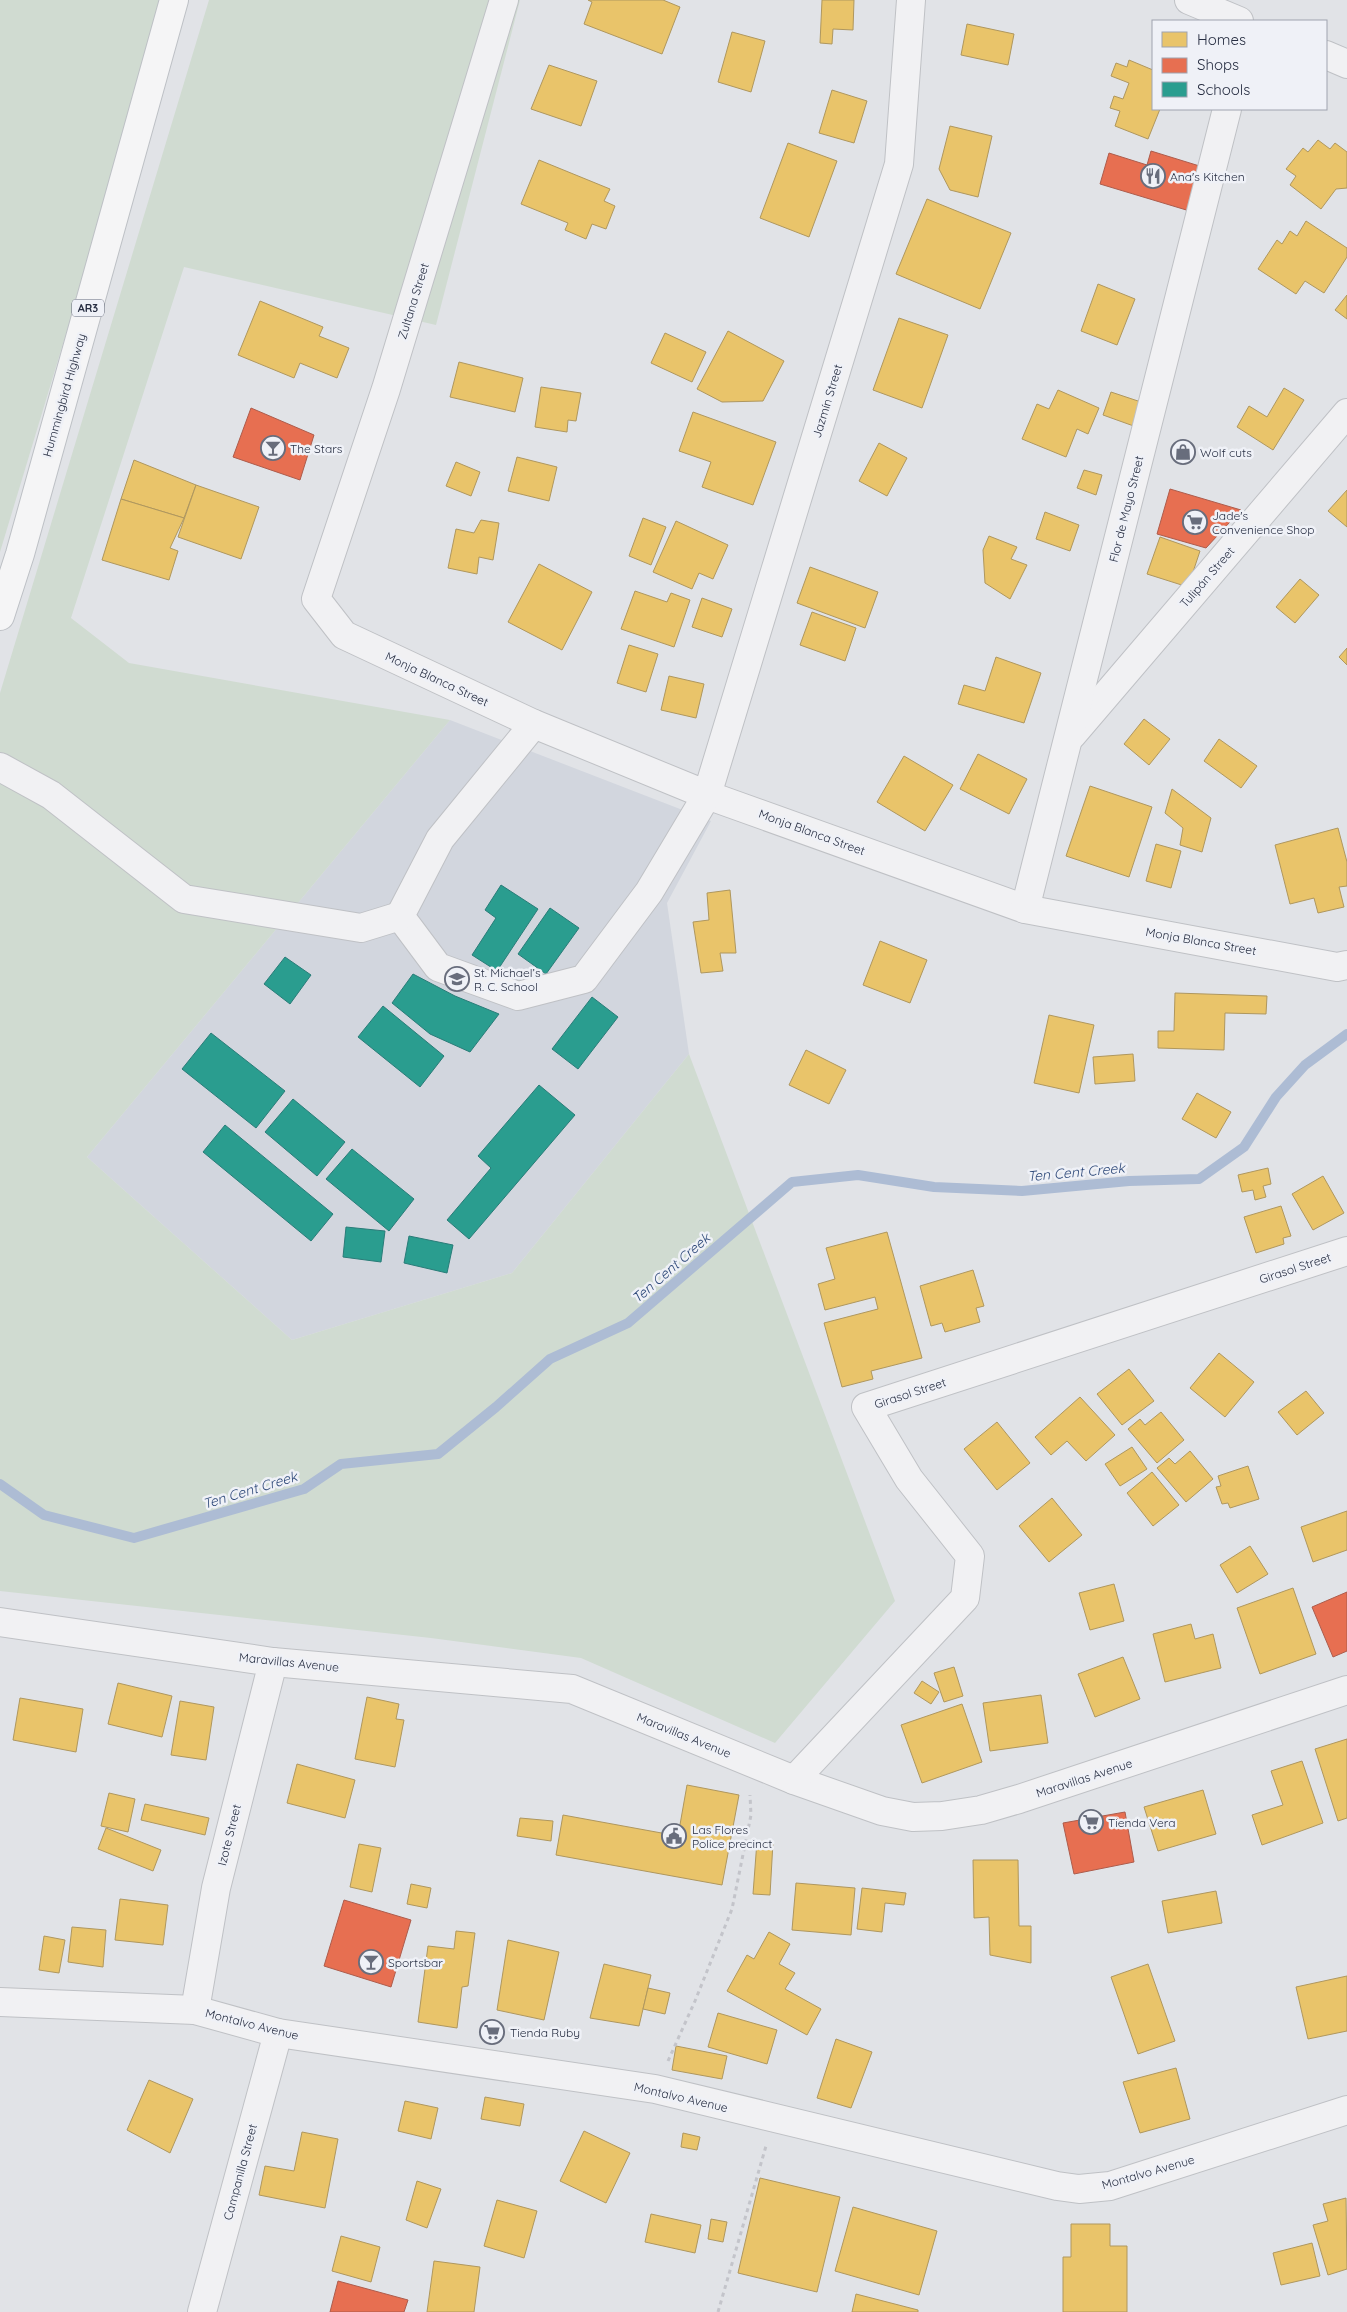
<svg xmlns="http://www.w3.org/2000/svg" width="1347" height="2312" font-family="Quicksand,sans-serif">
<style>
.built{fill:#d2d6de}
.green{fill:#d0dbd1}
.homes{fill:#e9c46a;stroke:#af975e}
.shops{fill:#e76f51;stroke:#ad5c4c}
.schools{fill:#2a9d8f;stroke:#297c78}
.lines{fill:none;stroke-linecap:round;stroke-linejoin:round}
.stream{stroke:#adbcd4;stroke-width:10}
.minor-casing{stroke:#bfc1c5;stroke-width:30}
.major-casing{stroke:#bdc0c5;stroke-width:30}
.path{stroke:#c3c4ca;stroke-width:3;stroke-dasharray:4 4;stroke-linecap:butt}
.minor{stroke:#f1f1f3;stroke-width:28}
.major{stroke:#f5f5f6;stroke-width:28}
.labels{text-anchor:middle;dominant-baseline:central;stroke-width:5;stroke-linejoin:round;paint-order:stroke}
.shield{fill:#eff1f7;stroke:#636878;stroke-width:1}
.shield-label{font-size:11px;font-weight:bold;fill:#272e42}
.poi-label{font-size:12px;fill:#272e42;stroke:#eff1f7;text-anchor:start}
.street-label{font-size:12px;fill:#272e42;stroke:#eff1f7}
.water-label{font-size:14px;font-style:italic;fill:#2e4979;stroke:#eff1f7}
</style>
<rect width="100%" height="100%" fill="#e1e3e7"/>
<path class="built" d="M450,720L711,821L667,903L689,1054L512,1273L292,1340L87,1157Z"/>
<g class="green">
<path d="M0,0H167L0,552Z"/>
<path d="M209,0H520L436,325L184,267L71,618L129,663L450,720L87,1157L292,1340L512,1273L689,1054L895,1601L775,1743L581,1658L431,1638L0,1591V693Z"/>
</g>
<g class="homes">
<path d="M588,0H663L680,7L662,54L584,24L592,2Z"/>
<path d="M822,0H854L853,30L833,29L832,44L820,43Z"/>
<path d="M967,24L1014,34L1008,65L961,55Z"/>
<path d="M732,32L765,41L751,92L718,82Z"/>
<path d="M1129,60L1153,70V109H1160L1148,139L1115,126L1120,111L1110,108L1114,96L1123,99L1129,83L1111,76L1116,63L1127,67Z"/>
<path d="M549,65L597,81L581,126L531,109Z"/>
<path d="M832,90L867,101L854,143L819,133Z"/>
<path d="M950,126L992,136L978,197L950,190L939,169Z"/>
<path d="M1318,140L1330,149L1335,143L1347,152V188L1336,189L1321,209L1290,185L1296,176L1286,169L1303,148L1308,152Z"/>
<path d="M788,143L837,161L809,237L760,218Z"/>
<path d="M539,160L610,189L604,201L615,206L606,229L592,224L586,239L565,230L568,223L521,204Z"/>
<path d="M927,199L1011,233L980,309L896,274Z"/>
<path d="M1306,221L1347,248V257L1324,293L1305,281L1296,294L1258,269L1277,240L1282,244L1290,231L1297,236Z"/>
<path d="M1098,284L1135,299L1117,345L1081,331Z"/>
<path d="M1347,295V319L1335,310Z"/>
<path d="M260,301L323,327L319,336L349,348L337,378L300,363L294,378L238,355Z"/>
<path d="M899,318L948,335L922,408L873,390Z"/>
<path d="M728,331L784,361L763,401L722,402L697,389Z"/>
<path d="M665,333L706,352L692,382L651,363Z"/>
<path d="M459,362L523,378L515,412L450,397Z"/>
<path d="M541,387L581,393L576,421L568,420L567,432L535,427Z"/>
<path d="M1284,388L1304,400L1273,450L1237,427L1249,406L1267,417Z"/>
<path d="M1058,390L1099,408L1088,434L1077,429L1066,457L1022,439L1037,404L1049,409Z"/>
<path d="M1111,392L1150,405L1142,429L1103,415Z"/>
<path d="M693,412L776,442L753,505L702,487L711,462L679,451Z"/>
<path d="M879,443L907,458L887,496L859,481Z"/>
<path d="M517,457L557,467L549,501L508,491Z"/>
<path d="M134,460L196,485L184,518L121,499Z"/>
<path d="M456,462L480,472L471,496L446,486Z"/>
<path d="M1084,470L1102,475L1096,495L1077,488Z"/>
<path d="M196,485L259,507L241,559L178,537Z"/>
<path d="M1347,490V527L1328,511Z"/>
<path d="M121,499L184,518L170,548L178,551L169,580L102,560Z"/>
<path d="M1045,512L1079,525L1070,551L1036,539Z"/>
<path d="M643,518L666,527L651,565L629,556Z"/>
<path d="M481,520L499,523L493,560L479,557L477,574L448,568L456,529L474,533Z"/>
<path d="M676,521L728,545L713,579L699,573L692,589L653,572Z"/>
<path d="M989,536L1017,547L1011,559L1027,565L1010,599L985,583L983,550Z"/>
<path d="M1160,537L1200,551L1188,587L1147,574Z"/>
<path d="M539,564L592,592L562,650L508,622Z"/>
<path d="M810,567L878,592L865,628L797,603Z"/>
<path d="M1300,579L1319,595L1295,623L1276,607Z"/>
<path d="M635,591L667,602L671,593L690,600L674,647L621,629Z"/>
<path d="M702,598L732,609L722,637L692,627Z"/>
<path d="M812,612L856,628L845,661L800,645Z"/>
<path d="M629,645L658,654L646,692L617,683Z"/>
<path d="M1347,648V665L1339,657Z"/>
<path d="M996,657L1041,673L1024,723L958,704L964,685L985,691Z"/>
<path d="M669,676L704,684L696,718L661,710Z"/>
<path d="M1144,719L1170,739L1149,765L1124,744Z"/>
<path d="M1219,739L1257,766L1241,788L1204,761Z"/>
<path d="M978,754L1027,779L1009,814L960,789Z"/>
<path d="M904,756L953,785L925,831L877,802Z"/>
<path d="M1090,786L1152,807L1129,877L1066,856Z"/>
<path d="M1172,789L1211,818L1202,852L1180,845L1183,828L1165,813Z"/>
<path d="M1338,828L1347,862V886L1339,887L1344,907L1318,913L1314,898L1290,904L1275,845Z"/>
<path d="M1156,844L1181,851L1171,888L1146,881Z"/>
<path d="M730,890L736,953H720L723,971L701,973L693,922L709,920L707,893Z"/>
<path d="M880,941L927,960L910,1003L863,985Z"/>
<path d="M1175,993L1267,996L1266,1014L1225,1013L1224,1050L1158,1048V1031H1174Z"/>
<path d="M1049,1015L1094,1025L1079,1093L1034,1083Z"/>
<path d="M806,1050L846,1070L829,1104L789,1085Z"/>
<path d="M1133,1054L1135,1081L1095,1084L1093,1057Z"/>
<path d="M1197,1093L1231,1112L1216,1138L1182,1119Z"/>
<path d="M1268,1168L1271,1184L1263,1186L1266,1197L1255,1200L1253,1190L1242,1192L1238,1175Z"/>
<path d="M1323,1176L1344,1213L1313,1230L1292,1194Z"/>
<path d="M1281,1206L1291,1236L1283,1238L1284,1244L1256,1253L1244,1217Z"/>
<path d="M887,1232L922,1358L871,1371L873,1379L842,1387L824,1323L878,1309L875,1297L825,1310L818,1284L835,1279L826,1248Z"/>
<path d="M973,1270L984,1306L976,1308L980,1322L945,1332L942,1323L931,1326L920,1286Z"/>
<path d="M1219,1353L1254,1382L1225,1417L1190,1388Z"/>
<path d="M1129,1369L1154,1401L1122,1425L1097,1394Z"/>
<path d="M1306,1391L1324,1413L1297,1435L1278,1412Z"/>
<path d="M1080,1397L1115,1435L1086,1461L1067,1441L1051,1455L1035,1437Z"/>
<path d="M1161,1412L1184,1440L1157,1463L1128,1429L1140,1419L1145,1425Z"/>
<path d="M997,1422L1030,1463L997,1490L964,1449Z"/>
<path d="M1132,1447L1147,1469L1120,1486L1105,1464Z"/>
<path d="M1190,1451L1213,1479L1186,1502L1157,1468L1169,1458L1175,1464Z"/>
<path d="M1248,1466L1259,1499L1230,1508L1228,1503L1222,1504L1216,1487L1221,1486L1218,1476Z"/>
<path d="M1152,1472L1179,1505L1153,1526L1127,1493Z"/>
<path d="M1052,1498L1082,1535L1049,1562L1019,1526Z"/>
<path d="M1347,1511V1550L1313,1562L1301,1527Z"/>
<path d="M1250,1546L1268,1574L1237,1593L1220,1565Z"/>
<path d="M1114,1584L1124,1621L1090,1630L1079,1593Z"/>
<path d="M1293,1588L1316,1654L1260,1674L1237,1608Z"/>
<path d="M1191,1624L1195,1639L1213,1634L1221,1668L1165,1682L1153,1634Z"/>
<path d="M1123,1657L1140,1699L1095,1717L1078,1674Z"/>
<path d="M954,1667L963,1696L944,1702L934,1673Z"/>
<path d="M922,1681L939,1692L931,1704L914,1693Z"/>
<path d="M118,1683L172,1696L162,1737L108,1724Z"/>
<path d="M1041,1695L1048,1743L990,1751L983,1703Z"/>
<path d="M367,1697L399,1704L396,1719L404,1720L395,1767L355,1759Z"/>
<path d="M20,1698L83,1709L76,1752L13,1740Z"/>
<path d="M180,1701L214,1707L206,1760L171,1755Z"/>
<path d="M962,1704L982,1762L922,1783L901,1725Z"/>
<path d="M1347,1739V1818L1338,1821L1315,1749Z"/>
<path d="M1302,1761L1323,1823L1262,1845L1252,1815L1283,1805L1271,1771Z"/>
<path d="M297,1764L355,1780L345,1818L287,1803Z"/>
<path d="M687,1785L739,1795L722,1885L556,1855L563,1815L678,1836Z"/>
<path d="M1203,1790L1216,1834L1158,1851L1144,1807Z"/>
<path d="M109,1793L135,1799L128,1832L101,1826Z"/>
<path d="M145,1804L209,1818L205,1835L141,1820Z"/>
<path d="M520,1818L553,1821L551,1841L517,1836Z"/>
<path d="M106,1828L161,1850L153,1871L98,1849Z"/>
<path d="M757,1841L773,1842L770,1895L753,1894Z"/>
<path d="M359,1844L381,1848L372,1892L350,1887Z"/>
<path d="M973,1860H1018L1019,1926H1031V1963L990,1955L989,1917L974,1918Z"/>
<path d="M796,1883L855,1888L851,1935L792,1930Z"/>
<path d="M411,1884L431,1888L427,1908L407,1904Z"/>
<path d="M862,1888L906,1893L904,1905L885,1903L882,1932L857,1929Z"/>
<path d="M1216,1891L1222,1923L1168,1933L1162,1901Z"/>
<path d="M120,1899L168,1905L163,1945L115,1940Z"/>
<path d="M72,1927L106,1930L103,1967L68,1962Z"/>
<path d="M456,1931L475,1933L468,1986L462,1987L457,2028L418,2022L428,1946L454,1949Z"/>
<path d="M769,1932L790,1944L779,1964L795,1973L785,1989L821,2009L807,2035L727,1991L747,1955L754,1959Z"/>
<path d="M44,1936L65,1940L59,1973L39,1970Z"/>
<path d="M508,1940L559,1952L544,2020L497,2010Z"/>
<path d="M604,1964L651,1975L639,2026L590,2018Z"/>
<path d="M1148,1964L1175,2041L1138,2054L1111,1977Z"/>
<path d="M1347,1976V2031L1308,2039L1296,1987Z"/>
<path d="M648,1988L670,1993L665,2014L643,2009Z"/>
<path d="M718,2013L777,2030L767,2064L708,2047Z"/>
<path d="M836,2039L872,2052L851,2108L817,2098Z"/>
<path d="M676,2046L727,2056L722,2079L672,2070Z"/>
<path d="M1176,2068L1190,2119L1140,2133L1123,2082Z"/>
<path d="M149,2080L193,2099L170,2153L127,2130Z"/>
<path d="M485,2097L524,2104L520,2126L481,2119Z"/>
<path d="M405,2101L438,2108L431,2139L398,2131Z"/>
<path d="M584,2131L630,2153L606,2203L560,2181Z"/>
<path d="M302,2132L338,2139L325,2208L259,2195L265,2166L294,2171Z"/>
<path d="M683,2133L700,2137L697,2150L681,2147Z"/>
<path d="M760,2178L840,2197L817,2292L738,2273Z"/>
<path d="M417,2181L441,2189L427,2228L406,2220Z"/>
<path d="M1346,2198L1347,2269L1328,2275L1313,2225L1328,2221L1323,2204Z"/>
<path d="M497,2200L537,2211L524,2258L484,2246Z"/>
<path d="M853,2207L937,2231L919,2295L835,2271Z"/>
<path d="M651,2214L701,2225L695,2253L645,2242Z"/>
<path d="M711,2219L727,2222L723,2242L708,2239Z"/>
<path d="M1071,2224H1110V2246H1127V2312H1063V2257H1071Z"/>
<path d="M341,2236L380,2247L371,2282L332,2271Z"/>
<path d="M1312,2243L1320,2276L1281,2285L1273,2253Z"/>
<path d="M434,2261L480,2267L474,2312H427Z"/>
<path d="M856,2294L918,2310V2312H852Z"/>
</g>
<g class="shops">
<path d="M1151,151L1206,168L1193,212L1100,184L1109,153L1147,165Z"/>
<path d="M251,408L314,435L300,480L233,457Z"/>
<path d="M1170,489L1241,510L1206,548L1157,534Z"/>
<path d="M1347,1592V1651L1333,1657L1312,1607Z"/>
<path d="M1125,1812L1134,1862L1074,1874L1063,1823Z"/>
<path d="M344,1900L411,1920L391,1987L324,1966Z"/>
<path d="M338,2281L408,2300L404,2312H330Z"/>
</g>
<g class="schools">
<path d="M501,885L538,909L497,971L472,955L496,918L485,910Z"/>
<path d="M550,908L579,928L546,974L518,954Z"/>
<path d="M285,957L311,975L290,1004L264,984Z"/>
<path d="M413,974L455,996L499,1014L470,1052L430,1034L392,1003Z"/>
<path d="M592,997L618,1017L578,1069L552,1049Z"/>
<path d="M383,1006L444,1056L420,1087L358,1037Z"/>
<path d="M211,1033L285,1091L256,1128L182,1069Z"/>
<path d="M539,1085L575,1115L469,1239L447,1220L491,1168L478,1156Z"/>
<path d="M293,1099L345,1142L317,1176L265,1132Z"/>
<path d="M225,1125L333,1214L311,1241L203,1152Z"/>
<path d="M352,1149L414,1199L389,1231L326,1179Z"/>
<path d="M346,1227L385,1231L381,1262L343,1257Z"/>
<path d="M409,1236L453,1245L447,1273L404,1263Z"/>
</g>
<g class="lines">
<path class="stream" d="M0,1484L44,1515L134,1538L304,1489L341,1464L438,1454L496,1407L550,1359L628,1323L792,1182L858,1175L934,1187L1022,1191L1129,1181L1199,1179L1244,1147L1276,1097L1305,1065L1347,1034"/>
<defs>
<g id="minor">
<path d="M504,0L386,389L316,599L344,635L534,724L707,795L1025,909L1337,967L1347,965"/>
<path d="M1189,0L1239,21"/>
<path d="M1326,55L1347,64"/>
<path d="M534,724L440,839L400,916L438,967L518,996L584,979L649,892L707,795L899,164L911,0"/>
<path d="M1072,735L1347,413"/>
<path d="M0,767L51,795L184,899L361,928L400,916"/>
<path d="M1025,909L1227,109"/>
<path d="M0,1622L273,1662L572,1689L794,1780L882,1811L913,1817L942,1816L981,1810L1019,1799L1347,1690"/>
<path d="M794,1780L965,1598L970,1556L909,1479L866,1407L1347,1251"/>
<path d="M0,2002L195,2010L278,2033L655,2089L1057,2186L1079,2189L1110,2186L1347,2110"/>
<path d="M195,2010L216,1888L273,1662"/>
<path d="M202,2312L278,2033"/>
</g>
<path id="major" d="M0,616L20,554L174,0"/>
</defs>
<use href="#minor" class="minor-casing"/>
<use href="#major" class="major-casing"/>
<g class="path">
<path d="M668,2061L695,2001L732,1909L751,1815L750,1795"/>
<path d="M718,2312L766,2146"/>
</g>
<use href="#minor" class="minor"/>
<use href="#major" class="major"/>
</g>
<defs>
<symbol id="restaurant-ring" viewBox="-11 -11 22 22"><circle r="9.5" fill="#eff1f7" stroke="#686d7c" stroke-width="1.5"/><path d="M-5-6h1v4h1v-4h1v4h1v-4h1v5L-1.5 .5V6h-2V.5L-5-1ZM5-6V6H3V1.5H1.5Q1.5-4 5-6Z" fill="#686d7c"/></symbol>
<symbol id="bar-ring" viewBox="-11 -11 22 22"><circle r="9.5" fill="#eff1f7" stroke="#686d7c" stroke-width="1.5"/><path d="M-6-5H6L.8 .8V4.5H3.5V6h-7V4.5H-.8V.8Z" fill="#686d7c"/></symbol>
<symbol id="shop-ring" viewBox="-11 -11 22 22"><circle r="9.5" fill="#eff1f7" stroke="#686d7c" stroke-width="1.5"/><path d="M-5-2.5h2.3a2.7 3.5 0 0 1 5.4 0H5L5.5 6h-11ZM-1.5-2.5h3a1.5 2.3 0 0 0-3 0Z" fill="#686d7c"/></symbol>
<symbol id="supermarket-ring" viewBox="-11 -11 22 22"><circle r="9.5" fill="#eff1f7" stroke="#686d7c" stroke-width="1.5"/><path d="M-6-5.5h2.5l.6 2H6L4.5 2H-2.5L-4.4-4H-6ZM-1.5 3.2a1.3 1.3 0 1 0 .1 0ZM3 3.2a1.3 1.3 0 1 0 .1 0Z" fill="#686d7c"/></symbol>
<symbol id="school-ring" viewBox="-11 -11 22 22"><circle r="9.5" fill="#eff1f7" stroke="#686d7c" stroke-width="1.5"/><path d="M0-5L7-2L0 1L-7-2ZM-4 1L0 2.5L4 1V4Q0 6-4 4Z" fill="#686d7c"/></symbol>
<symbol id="civic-ring" viewBox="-11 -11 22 22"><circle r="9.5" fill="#eff1f7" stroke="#686d7c" stroke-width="1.5"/><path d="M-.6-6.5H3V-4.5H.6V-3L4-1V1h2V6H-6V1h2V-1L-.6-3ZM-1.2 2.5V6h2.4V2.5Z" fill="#686d7c"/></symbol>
</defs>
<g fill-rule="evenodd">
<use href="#restaurant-ring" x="1139" y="162" width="28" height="28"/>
<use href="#bar-ring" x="259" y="434" width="28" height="28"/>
<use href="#shop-ring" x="1169" y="438" width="28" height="28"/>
<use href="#supermarket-ring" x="1181" y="508" width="28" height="28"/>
<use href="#school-ring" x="443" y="965" width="28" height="28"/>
<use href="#supermarket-ring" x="1077" y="1808" width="28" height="28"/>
<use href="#civic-ring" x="660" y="1822" width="28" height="28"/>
<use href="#bar-ring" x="357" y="1948" width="28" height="28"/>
<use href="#supermarket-ring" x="478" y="2018" width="28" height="28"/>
</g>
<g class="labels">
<rect class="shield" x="72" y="299.5" width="32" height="17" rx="4"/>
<g class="shield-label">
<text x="88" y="308">AR3</text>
</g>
<g class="poi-label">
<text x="1170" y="176">Ana's Kitchen</text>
<text x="290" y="448">The Stars</text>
<text x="1200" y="452">Wolf cuts</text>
<text x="1212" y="515">Jade's<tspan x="1212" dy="14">Convenience Shop</tspan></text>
<text x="474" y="972">St. Michael’s<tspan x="474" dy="14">R. C. School</tspan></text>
<text x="1108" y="1822">Tienda Vera</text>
<text x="692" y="1829">Las Flores<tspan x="692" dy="14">Police precinct</tspan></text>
<text x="388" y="1962">Sportsbar</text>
<text x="510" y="2032">Tienda Ruby</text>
</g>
<g class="street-label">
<text transform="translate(413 301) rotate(-73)">Zultana Street</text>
<text transform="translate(64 395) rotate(-74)">Hummingbird Highway</text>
<text transform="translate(827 401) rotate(-73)">Jazmín Street</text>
<text transform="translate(1126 509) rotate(-76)">Flor de Mayo Street</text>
<text transform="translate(1207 577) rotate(-49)">Tulipán Street</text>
<text transform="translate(437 679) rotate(25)">Monja Blanca Street</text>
<text transform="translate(812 832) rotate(20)">Monja Blanca Street</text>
<text transform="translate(1201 941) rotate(10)">Monja Blanca Street</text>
<text transform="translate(1295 1268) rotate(-18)">Girasol Street</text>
<text transform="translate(910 1393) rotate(-18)">Girasol Street</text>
<text transform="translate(289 1662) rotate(6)">Maravillas Avenue</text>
<text transform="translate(684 1735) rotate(22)">Maravillas Avenue</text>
<text transform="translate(1084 1778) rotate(-18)">Maravillas Avenue</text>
<text transform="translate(229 1835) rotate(-76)">Izote Street</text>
<text transform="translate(252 2024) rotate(14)">Montalvo Avenue</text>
<text transform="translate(681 2097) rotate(13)">Montalvo Avenue</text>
<text transform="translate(240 2172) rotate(-75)">Campanilla Street</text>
<text transform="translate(1148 2172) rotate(-16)">Montalvo Avenue</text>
</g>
<g class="water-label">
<text transform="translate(1076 1172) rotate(-5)">Ten Cent Creek</text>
<text transform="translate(671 1268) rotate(-41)">Ten Cent Creek</text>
<text transform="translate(250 1490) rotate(-17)">Ten Cent Creek</text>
</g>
</g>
<rect x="1152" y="20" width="175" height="90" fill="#eff1f7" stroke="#9fa3af"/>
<rect x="1162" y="32" width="25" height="15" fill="#e9c46a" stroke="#9fa3af"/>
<text x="1197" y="45" font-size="15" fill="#272e42">Homes</text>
<rect x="1162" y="58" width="25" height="15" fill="#e76f51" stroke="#9fa3af"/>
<text x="1197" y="70" font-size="15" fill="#272e42">Shops</text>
<rect x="1162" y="82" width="25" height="15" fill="#2a9d8f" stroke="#9fa3af"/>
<text x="1197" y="95" font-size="15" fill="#272e42">Schools</text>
</svg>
